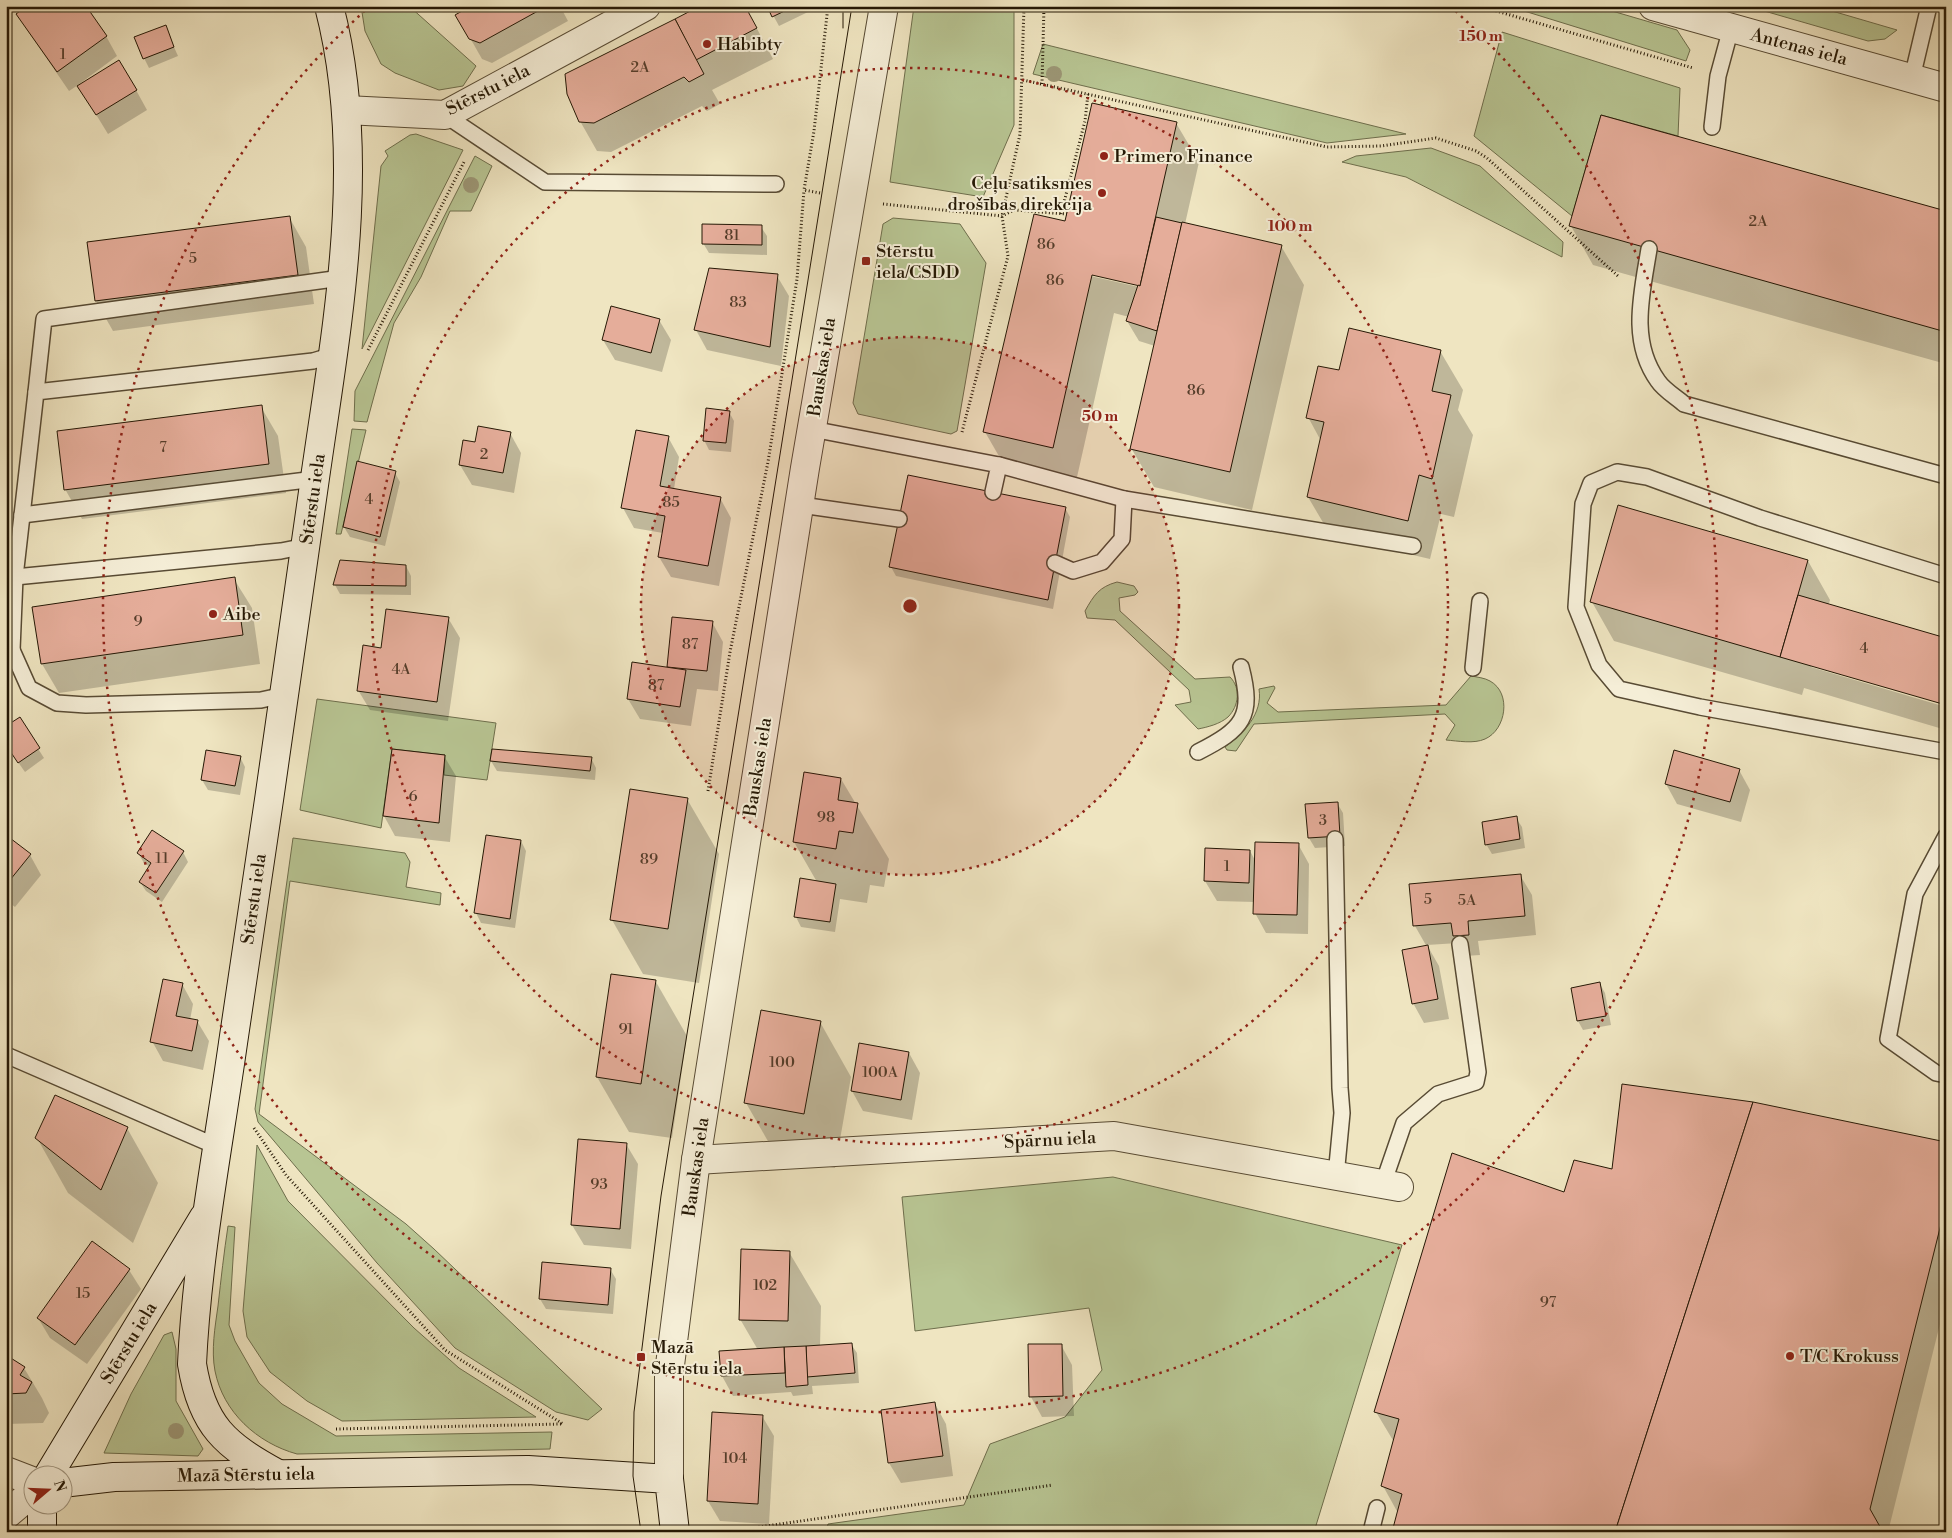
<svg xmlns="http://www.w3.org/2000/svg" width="1952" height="1538" font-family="'Libre Bodoni',serif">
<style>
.green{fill:#b8c593;stroke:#6e6e4c}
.shadow{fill:#0003;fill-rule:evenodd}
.building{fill:#e5ad9a;stroke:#251805}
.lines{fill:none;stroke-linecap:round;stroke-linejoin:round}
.service-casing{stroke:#584b34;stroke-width:18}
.minor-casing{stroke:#584b34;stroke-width:30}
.tertiary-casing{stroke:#584b34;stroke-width:30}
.secondary-casing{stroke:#251805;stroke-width:30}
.path{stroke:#251805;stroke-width:3;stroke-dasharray:1 2.5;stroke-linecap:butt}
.service{stroke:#f5eed7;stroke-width:15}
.minor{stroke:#f5eed7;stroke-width:28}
.tertiary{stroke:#f5eed7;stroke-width:28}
.secondary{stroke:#f5eed7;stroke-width:28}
.tram{stroke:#251805;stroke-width:1}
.tree{fill:#9c9675}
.ring{fill:none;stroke:#8f2418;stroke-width:2.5;stroke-dasharray:2.5 5}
.poi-dot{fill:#8f2418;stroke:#f5eed7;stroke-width:2}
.labels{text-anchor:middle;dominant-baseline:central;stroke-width:4;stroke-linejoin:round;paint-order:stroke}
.number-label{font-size:15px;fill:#553d2a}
.poi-label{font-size:18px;fill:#251805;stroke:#f5eed7;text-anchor:start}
.street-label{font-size:18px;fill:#251805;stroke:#f5eed7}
.centre{fill:#8f2418;stroke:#f5eed7;stroke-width:2.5}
.ring-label{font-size:15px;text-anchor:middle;font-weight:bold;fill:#8f2418;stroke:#f5eed7;stroke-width:4;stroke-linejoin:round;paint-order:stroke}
</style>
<rect width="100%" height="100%" fill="#efe5c1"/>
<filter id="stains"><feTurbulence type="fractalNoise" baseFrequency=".004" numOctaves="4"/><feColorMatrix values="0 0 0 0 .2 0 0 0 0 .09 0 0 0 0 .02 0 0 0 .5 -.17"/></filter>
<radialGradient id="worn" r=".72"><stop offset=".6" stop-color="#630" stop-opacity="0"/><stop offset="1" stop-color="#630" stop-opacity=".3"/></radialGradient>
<g class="green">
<path d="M361,6H409L476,66L463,86L439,90L395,73L381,64L365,31Z"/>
<path d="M914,6H1014V125L983,197L890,182Z"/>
<path d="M1508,6H1595L1677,30L1690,50L1686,61Z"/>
<path d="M1747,6H1815L1897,30L1885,39L1868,41Z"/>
<path d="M1502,32L1680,88L1678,136L1601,115L1572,216L1474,136Z"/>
<path d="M1043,44L1406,134L1327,143L1033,74Z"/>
<path d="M416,134L463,150L362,349L381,166L388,156L385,151L410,135Z"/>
<path d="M1431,148L1480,166L1563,242L1562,257L1406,177L1342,162L1356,156Z"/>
<path d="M475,156L492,166L471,211H450L421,277L394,323L367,422L354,421L355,391Z"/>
<path d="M893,218L960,224L986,263L957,431L951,434L858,414L853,403L883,224Z"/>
<path d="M352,429L366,430L341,534H336Z"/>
<path d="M1117,582L1134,586L1138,592L1135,595L1119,598L1120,611L1195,679L1230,677C1241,688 1239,706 1228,717C1220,724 1208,727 1198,729L1175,705L1191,702L1189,690L1115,620L1087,618L1085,611C1094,595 1099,587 1117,582Z"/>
<path d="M1471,676C1477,677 1485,678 1490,681C1512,693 1506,730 1485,739C1474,744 1458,741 1446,740L1455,725L1445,714L1254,724L1236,751L1227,750L1225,747C1243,734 1263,714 1259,689L1274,686L1275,688L1267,703L1278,712L1446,705Z"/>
<path d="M317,699L496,723L487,780L444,775L445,755L392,749L381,828L300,810Z"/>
<path d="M293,838L405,853L410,862L406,887L441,893L440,905L290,881L259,1114L406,1224L434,1249L602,1409L588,1420L556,1412L455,1348L377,1263L258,1122L255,1109Z"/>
<path d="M257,1145L288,1201L414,1328L459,1368L536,1417L342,1421L307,1401L270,1372L247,1337L243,1311Z"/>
<path d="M1113,1177L1402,1245L1314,1532H826L828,1524L964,1505L990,1444L1065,1417L1102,1370L1089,1308L915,1331L902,1197Z"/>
<path d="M228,1226L235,1227L229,1325L235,1341L259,1383L282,1404L336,1436L552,1432L550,1449L297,1454C257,1443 223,1412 215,1371C211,1350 215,1327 218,1306C221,1279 224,1252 228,1226Z"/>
<path d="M172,1332L176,1349V1401L203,1449L198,1456L104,1453L131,1394L164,1335Z"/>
</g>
<g class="shadow">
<path d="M473,6H560L568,21L492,63L482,59L457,15Z"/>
<path d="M745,6L773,59L712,90L720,104L707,111L702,106L611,152L597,151L580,121Z"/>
<path d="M768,6H805L808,12L779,26Z"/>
<path d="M17,15L106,36L117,56L78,85L136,90L147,110L108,134L78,85L69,91Z"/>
<path d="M165,27L178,56L149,68L144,58Z"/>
<path d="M6,90L12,100L6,105Z"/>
<path d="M1176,123L1199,162L1185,224L1281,246L1304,285L1252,510L1154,487L1131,448L1155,346L1139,341L1127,321L1129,317L1114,313L1075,486L1007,470L985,432L1066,222ZM1087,272L1139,284V287L1086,275Z"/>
<path d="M1946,213V364L1593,265L1571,226Z"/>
<path d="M289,217L306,247L314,304L113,331L96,301L89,244Z"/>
<path d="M761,227L767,236V255L709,253L703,243Z"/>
<path d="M777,276L789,296L781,366L707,350L696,330Z"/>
<path d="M659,320L671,340L662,372L615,360L603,340Z"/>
<path d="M1440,351L1463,390L1458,410L1473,435L1454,517L1441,514L1430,559L1331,536L1308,497L1321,441L1308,417L1340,372Z"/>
<path d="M261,407L278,436L286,493L82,519L65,489Z"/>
<path d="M729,412L734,421L731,452L709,450L704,440Z"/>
<path d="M510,433L521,453L514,493L472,485L460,465L476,444Z"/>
<path d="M668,437L679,457L674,489L720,498L731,518L719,586L671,577L659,557L663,533L634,528L623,508Z"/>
<path d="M395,473L400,482L385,546L350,537L344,527Z"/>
<path d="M1065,508L1070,517L1053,609L896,576L891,567Z"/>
<path d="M6,524L22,551L6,561Z"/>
<path d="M1808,561L1830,600L1811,667L1946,707V730L1804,688L1802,695L1614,641L1592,602Z"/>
<path d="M406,566L411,576V595L340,594L335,585Z"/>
<path d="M234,579L252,608L260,664L59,693L42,664Z"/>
<path d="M448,618L460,638L448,721L370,710L358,690Z"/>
<path d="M673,618L712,622L723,642L718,691L697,689L691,726L640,719L628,699L668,669Z"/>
<path d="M19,719L44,758L25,772L6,745Z"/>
<path d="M393,750L444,756L456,776L450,842L395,836L384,816Z"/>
<path d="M493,750L591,758L596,768L595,780L497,771L491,761Z"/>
<path d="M207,752L240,757L245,767L240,795L208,790L202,780Z"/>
<path d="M1675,752L1739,770L1750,790L1741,822L1677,804L1666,784Z"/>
<path d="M841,779L889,859L884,887L870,885L867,903L840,899L835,932L801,927L796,917L817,882L794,842Z"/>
<path d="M687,799L719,854L699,983L643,974L612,920Z"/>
<path d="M1337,803L1343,813L1345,846L1315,848L1309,838Z"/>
<path d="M1516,818L1522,827L1525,848L1492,854L1486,844Z"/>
<path d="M6,836L30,855L41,875L15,907L6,900Z"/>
<path d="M521,841L526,851L515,928L481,923L476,913Z"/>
<path d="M1298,844L1309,864L1308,934L1266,933L1255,913V902L1217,901L1205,881L1250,851L1256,862Z"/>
<path d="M183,852L188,862L162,902L146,891L140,882L150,867L144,863L138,853Z"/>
<path d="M1520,875L1532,895L1536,935L1478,941L1480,955L1465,956L1458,943L1427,945L1439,966L1449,1019L1424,1023L1413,1003L1427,947L1415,926Z"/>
<path d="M656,982L687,1036L672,1138L629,1132L597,1077Z"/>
<path d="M182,984L193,1004L190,1020L197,1021L209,1041L203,1070L163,1061L152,1041Z"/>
<path d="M1600,984L1605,993L1611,1025L1583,1030L1578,1021Z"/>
<path d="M820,1022L851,1077L835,1168L777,1157L746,1103Z"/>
<path d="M909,1053L920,1073L912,1120L863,1111L852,1091Z"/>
<path d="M127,1128L158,1183L133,1243L68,1193L37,1138Z"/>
<path d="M1946,1143V1300L1888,1532H1393L1398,1513L1383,1486L1394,1442L1376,1412L1565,1194L1614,1170Z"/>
<path d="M626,1144L638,1164L631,1249L584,1245L572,1225Z"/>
<path d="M789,1252L821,1306L820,1346L851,1344L857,1353L859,1383L812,1386L813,1394L793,1396L791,1392L733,1396L722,1376L720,1353L758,1350L740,1319Z"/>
<path d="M610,1269L616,1279L613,1314L546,1309L540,1299Z"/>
<path d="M129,1270L141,1289L87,1364L50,1338L38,1318Z"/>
<path d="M1061,1345L1072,1365L1074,1416L1042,1417L1031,1397Z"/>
<path d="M6,1357L24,1368L42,1398L49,1413L43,1423L6,1424Z"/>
<path d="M935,1404L946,1424L953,1476L901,1483L889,1463L882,1411Z"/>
<path d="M762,1416L774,1436L769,1524L720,1521L708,1501Z"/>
</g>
<g class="building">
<path d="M27,6H86L107,36L57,72L16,14Z"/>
<path d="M471,6H547L480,43L469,39L455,15Z"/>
<path d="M700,6H745L757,28L696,60L675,19Z"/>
<path d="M767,6H795L772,17Z"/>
<path d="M675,19L704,74L689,82L684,77L594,123L579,122L567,94L565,74Z"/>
<path d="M166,25L174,47L143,59L134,37Z"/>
<path d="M119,60L137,90L96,115L77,86Z"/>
<path d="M1092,103L1177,122L1140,286L1092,275L1053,448L983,432L1034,214L1065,221Z"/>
<path d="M1601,115L1946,211V332L1569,226Z"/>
<path d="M290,216L298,275L95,301L87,242Z"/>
<path d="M1156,217L1182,223L1157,331L1126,321L1138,285L1140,286Z"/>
<path d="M1182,222L1282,245L1230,472L1130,449Z"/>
<path d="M702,224L762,225V245L702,244Z"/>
<path d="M709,268L778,274L770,347L694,330Z"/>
<path d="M611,306L660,319L651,353L602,340Z"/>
<path d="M1349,328L1441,350L1432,391L1451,395L1432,479L1419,475L1408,521L1307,497L1324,422L1306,418L1318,366L1339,370Z"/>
<path d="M262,405L269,464L64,490L57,431Z"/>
<path d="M706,408L730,411L726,443L703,441Z"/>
<path d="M478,426L511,432L503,473L459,465L463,440L475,442Z"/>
<path d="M636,430L669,436L660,486L721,497L708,566L658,557L665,516L621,508Z"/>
<path d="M357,461L396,471L380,537L343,527Z"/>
<path d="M908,475L1066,507L1048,600L889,567Z"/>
<path d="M1618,505L1808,560L1780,657L1590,602Z"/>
<path d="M340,560L406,565V586L333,585Z"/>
<path d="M235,577L243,635L41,664L32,607Z"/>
<path d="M1798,595L1946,638V705L1780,657Z"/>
<path d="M386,609L449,617L437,702L357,691L363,645L381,648Z"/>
<path d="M672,617L713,621L707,671L667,667Z"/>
<path d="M632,662L686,670L680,707L627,699Z"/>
<path d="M20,717L40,748L18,763L6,745V726Z"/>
<path d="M392,749L445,755L439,823L383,816Z"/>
<path d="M492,749L592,757L590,771L490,761Z"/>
<path d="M206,750L241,756L235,786L201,780Z"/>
<path d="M1674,750L1740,769L1730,802L1665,784Z"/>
<path d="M804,772L841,778L838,800L858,803L853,833L839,831L836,849L793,842Z"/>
<path d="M630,789L688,798L668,929L610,920Z"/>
<path d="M1338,802L1340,836L1308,838L1305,804Z"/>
<path d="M1517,816L1520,839L1485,845L1482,822Z"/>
<path d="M152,830L184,851L156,893L139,882L151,863L137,853Z"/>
<path d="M6,835L31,854L6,885Z"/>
<path d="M486,835L521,840L510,919L474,913Z"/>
<path d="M1255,842L1299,843L1297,915L1253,914Z"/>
<path d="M1205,848L1250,850L1249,883L1204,881Z"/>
<path d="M1521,874L1525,916L1468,921L1469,935L1453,936L1451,923L1413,926L1409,884Z"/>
<path d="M800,878L836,884L830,922L794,917Z"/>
<path d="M1428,945L1438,999L1412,1004L1402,950Z"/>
<path d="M611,974L656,980L641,1084L596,1077Z"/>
<path d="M163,979L183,983L176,1016L198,1020L192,1051L150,1042Z"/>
<path d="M1600,982L1606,1016L1577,1021L1571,988Z"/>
<path d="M761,1010L821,1021L804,1114L744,1103Z"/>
<path d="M859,1043L909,1052L901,1100L851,1091Z"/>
<path d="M1622,1084L1753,1102L1615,1532H1392L1402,1494L1381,1486L1399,1419L1374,1412L1452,1153L1564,1192L1574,1160L1612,1169Z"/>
<path d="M55,1095L128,1127L101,1190L35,1138Z"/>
<path d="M1753,1102L1946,1142V1204L1870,1509L1883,1532H1615Z"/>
<path d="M578,1139L627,1143L620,1229L571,1225Z"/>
<path d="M92,1241L130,1269L75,1345L37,1318Z"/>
<path d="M741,1249L790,1251L788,1321L739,1320Z"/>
<path d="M542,1262L611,1268L608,1305L539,1299Z"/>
<path d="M852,1343L855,1373L807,1377L806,1346Z"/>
<path d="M1028,1344H1062L1063,1396L1029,1397Z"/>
<path d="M806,1346L808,1385L786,1387L784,1347Z"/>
<path d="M784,1347L785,1373L721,1376L719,1351Z"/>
<path d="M6,1355L25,1367L20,1375L32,1382L26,1393L6,1394Z"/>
<path d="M935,1402L943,1456L888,1463L881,1410Z"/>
<path d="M712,1412L763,1415L758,1504L707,1501Z"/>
</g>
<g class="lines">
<defs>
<g id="service">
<path d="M1912,78L1929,6"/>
<path d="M445,115L545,182L776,184"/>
<path d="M1712,127L1718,76L1731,28"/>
<path d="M1649,249C1642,293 1629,341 1658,381C1664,390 1676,397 1684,404L1946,476"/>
<path d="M36,392L44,319L341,278"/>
<path d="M812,429L999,465L993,492"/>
<path d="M999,465L1124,499L1413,546"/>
<path d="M801,505L899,519"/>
<path d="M22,515L315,479"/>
<path d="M1055,563L1073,571L1102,562L1122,539L1124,499"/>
<path d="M1946,576L1760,518L1647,477L1617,472L1591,483L1583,504L1576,607L1599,665L1619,689L1700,707L1946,752"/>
<path d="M15,577L281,551L306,546"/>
<path d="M6,644L12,650L15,577L36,392L313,361L333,355"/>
<path d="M12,650L29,688L57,703L86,705L261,700L284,695"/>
<path d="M1473,668L1480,601"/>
<path d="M1198,752C1243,729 1254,717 1241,667"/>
<path d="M1946,836L1915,894L1888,1039L1936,1073L1946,1075"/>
<path d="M1335,839L1340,1088L1342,1113L1336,1176"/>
<path d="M6,1055L218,1147"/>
<path d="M1383,1184L1404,1123L1438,1094L1476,1082L1478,1072L1460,944"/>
<path d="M1371,1532L1377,1508"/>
</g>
<g id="minor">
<path d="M1653,6L1946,88"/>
<path d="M346,110L445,115L646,6"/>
<path d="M696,1160L1114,1136L1399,1187"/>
<path d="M6,1471L32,1481"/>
<path d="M6,1515L32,1493"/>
</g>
<path id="tertiary" d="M669,1479V1373L696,1160L805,468L884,6"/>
<g id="secondary">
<path d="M278,1474C225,1445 202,1426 192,1364C197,1257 218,1149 233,1043C261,855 289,666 315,478C337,324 369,160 329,6"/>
<path d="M48,1476L204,1217"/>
<path d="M62,1483L114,1477L528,1470L669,1479L675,1532"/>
<path d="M42,1532V1506"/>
</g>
</defs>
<use href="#service" class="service-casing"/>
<use href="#minor" class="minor-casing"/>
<use href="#tertiary" class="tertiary-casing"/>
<use href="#secondary" class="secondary-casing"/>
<g class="path">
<path d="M1479,6L1693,68"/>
<path d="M1023,80L1327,147L1381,146L1436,138L1476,151L1487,158L1618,276"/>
<path d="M1042,84L1044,6"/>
<path d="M820,193L804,190L814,131L828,6"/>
<path d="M883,204L1002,216L1014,210L1067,214"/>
<path d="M1061,214L1085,121L1088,94"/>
<path d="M368,350L465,160"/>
<path d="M962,432L1008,256L1002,216L1020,134L1024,6"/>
<path d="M708,791L730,652L768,462L797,279L804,190"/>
<path d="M254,1128L286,1175L445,1350L563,1424"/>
<path d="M336,1429L562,1424"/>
<path d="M724,1532L1053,1485"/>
</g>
<use href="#service" class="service"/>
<use href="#minor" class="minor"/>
<use href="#tertiary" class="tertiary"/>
<use href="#secondary" class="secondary"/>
<g class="tram">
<path d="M843,28V6"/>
<path d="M641,1532L633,1476L634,1412L661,1196L852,6"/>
</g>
</g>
<g class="tree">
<circle cx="1054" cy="74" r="8"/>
<circle cx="471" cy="185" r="8"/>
<circle cx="176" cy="1431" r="8"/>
</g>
<circle cx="910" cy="606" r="269" fill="#8f2418" fill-opacity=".12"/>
<g class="ring">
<circle cx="910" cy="606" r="269"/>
<circle cx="910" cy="606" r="538"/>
<path d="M1450 6A807 807 0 1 1 370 6"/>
</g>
<g class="poi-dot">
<circle cx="707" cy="44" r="5"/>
<circle cx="1104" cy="156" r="5"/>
<circle cx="1102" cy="193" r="5"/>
<rect x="861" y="256" width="10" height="10" rx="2.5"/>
<circle cx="213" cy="614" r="5"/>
<circle cx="1790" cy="1356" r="5"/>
<rect x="636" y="1352" width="10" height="10" rx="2.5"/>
</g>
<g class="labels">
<g class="number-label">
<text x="63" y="54">1</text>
<text x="640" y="67">2A</text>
<text x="1758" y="221">2A</text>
<text x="732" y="235">81</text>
<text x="1046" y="244">86</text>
<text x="193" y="258">5</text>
<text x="1055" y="280">86</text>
<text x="738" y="302">83</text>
<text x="1196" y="390">86</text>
<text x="163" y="447">7</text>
<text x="484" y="454">2</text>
<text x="369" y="499">4</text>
<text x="671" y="502">85</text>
<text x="138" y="621">9</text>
<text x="690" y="644">87</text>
<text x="1864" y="648">4</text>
<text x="401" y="669">4A</text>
<text x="656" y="685">87</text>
<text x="413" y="796">6</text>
<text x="826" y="817">98</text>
<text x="1323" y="820">3</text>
<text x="162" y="858">11</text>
<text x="649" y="859">89</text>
<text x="1227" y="866">1</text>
<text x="1428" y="899">5</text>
<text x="1467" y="900">5A</text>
<text x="626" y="1029">91</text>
<text x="782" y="1062">100</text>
<text x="880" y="1072">100A</text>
<text x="599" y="1184">93</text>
<text x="765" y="1285">102</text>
<text x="83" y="1293">15</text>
<text x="1548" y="1302">97</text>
<text x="735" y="1458">104</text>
</g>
<g class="poi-label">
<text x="717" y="44">Habibty</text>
<text x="1114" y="156">Primero Finance</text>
<text x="1092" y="183" text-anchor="end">Ceļu satiksmes<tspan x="1092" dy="21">drošības direkcija</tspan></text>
<text x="876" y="251">Stērstu<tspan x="876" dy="21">iela/CSDD</tspan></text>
<text x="223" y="614">Aibe</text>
<text x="651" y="1347">Mazā<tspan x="651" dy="21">Stērstu iela</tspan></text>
<text x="1800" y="1356">T/C Krokuss</text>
</g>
<g class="street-label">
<text transform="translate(1799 47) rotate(15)">Antenas iela</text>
<text transform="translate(488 90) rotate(-27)">Stērstu iela</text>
<text transform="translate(822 367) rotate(-81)">Bauskas iela</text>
<text transform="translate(313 499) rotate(-82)">Stērstu iela</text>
<text transform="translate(758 767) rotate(-81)">Bauskas iela</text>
<text transform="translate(254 899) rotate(-82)">Stērstu iela</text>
<text transform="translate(1050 1140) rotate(-3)">Spārnu iela</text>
<text transform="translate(696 1167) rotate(-82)">Bauskas iela</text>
<text transform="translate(129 1343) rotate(-59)">Stērstu iela</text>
<text transform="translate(246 1475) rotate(-1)">Mazā Stērstu iela</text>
</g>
</g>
<circle cx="910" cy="606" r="8" class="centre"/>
<g class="ring-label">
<text x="1481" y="41">150 m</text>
<text x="1290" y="231">100 m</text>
<text x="1100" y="421">50 m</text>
</g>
<rect width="1952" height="1538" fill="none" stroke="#efe5c1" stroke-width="25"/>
<rect x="8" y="8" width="1937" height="1523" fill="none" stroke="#251805" stroke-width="2.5"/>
<rect x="12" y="12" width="1927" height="1513" fill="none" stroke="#251805"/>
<g transform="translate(48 1490) rotate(71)"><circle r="24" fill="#f5eed7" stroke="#a29883"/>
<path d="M0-4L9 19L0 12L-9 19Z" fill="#8f2418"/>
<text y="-8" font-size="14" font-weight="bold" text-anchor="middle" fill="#251805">N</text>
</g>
<rect width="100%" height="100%" filter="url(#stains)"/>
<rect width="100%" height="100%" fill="url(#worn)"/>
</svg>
